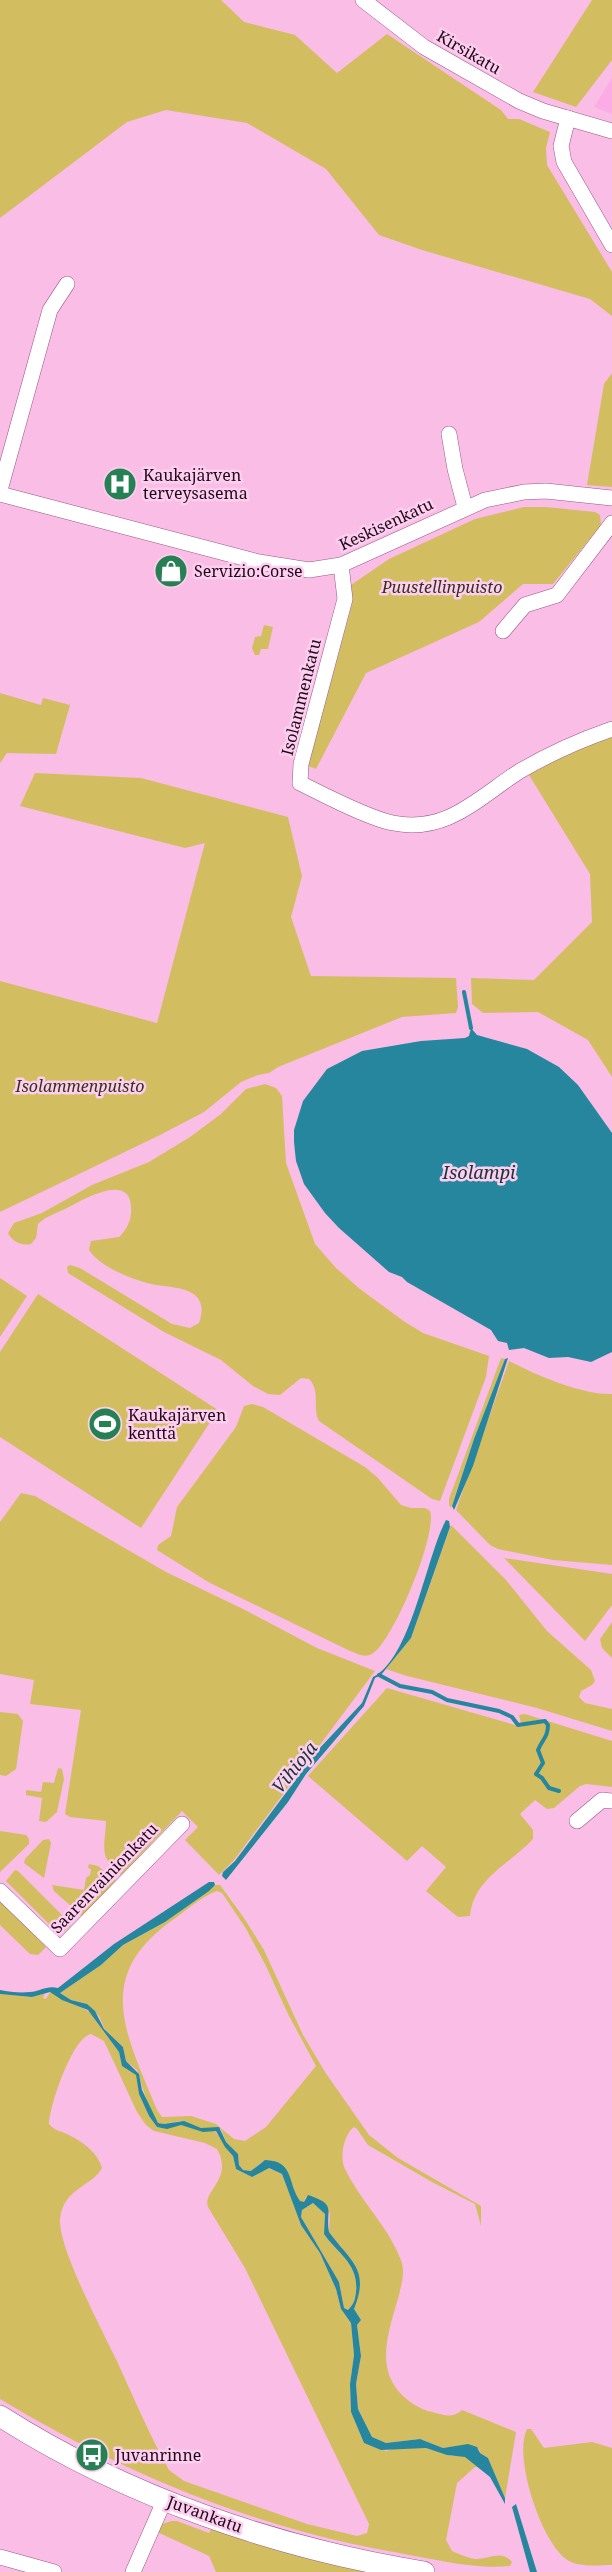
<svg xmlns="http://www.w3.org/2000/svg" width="612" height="2572" font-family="'Noto Serif',serif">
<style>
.built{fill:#fcace5}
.green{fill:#d2be60;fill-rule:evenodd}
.water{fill:#25869d;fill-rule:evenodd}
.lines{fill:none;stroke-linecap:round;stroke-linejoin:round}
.stream{stroke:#25869d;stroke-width:4}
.street-casing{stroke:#995787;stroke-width:16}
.secondary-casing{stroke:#995787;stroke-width:22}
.street{stroke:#fff;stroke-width:15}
.secondary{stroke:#fff;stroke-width:21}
.labels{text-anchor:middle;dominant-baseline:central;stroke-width:5;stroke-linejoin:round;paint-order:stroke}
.street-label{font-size:16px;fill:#23091d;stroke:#fdcfef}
.poi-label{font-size:16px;fill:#23091d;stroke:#fdcfef;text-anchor:start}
.park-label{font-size:16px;font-style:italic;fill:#36311b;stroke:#fdcfef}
.water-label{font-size:18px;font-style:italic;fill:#18353c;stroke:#fdcfef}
</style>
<rect width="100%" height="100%" fill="#f9bde6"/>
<path class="built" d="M612,78V114L594,107Z"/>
<g class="green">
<path d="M0,0H221L244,22L295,35L337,73L387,34L501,110L508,119H519L550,132L546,148L547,165L612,272V316L590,299L422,250L379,235L326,169L247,123L166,110L127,122L0,218Z"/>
<path d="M592,0H612V60L576,107L533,92Z"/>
<path d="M612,373V487L587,485L604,384Z"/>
<path d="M524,507H546L595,512L600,515L601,525L553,584H523L479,622L366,673L316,769L308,766L352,604L351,585L389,559L475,519Z"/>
<path d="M264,625L273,627L268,649H261L259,655H255L252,648L255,637L261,636Z"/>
<path d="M0,693L41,705L43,698L70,705L56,754L7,753L0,763Z"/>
<path d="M612,736V1077L588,1040L538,1012L483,1013L472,1004L471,978L534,980L592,922L590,874L529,775L575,750Z"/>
<path d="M35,773L141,778L288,817L302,876L291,917L311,976L456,978L458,1007L456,1013L402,1017L278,1067L269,1073L258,1075L241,1082L204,1112L158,1136L0,1212V981L157,1023L205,843L185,848L20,806Z"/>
<path d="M265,1084L276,1088L282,1096L286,1163L315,1244L336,1268L360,1289L405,1322L423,1333L489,1356L486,1377L440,1501L432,1499L319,1421C312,1408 321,1391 309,1379L301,1378L280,1395L268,1394L253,1386L221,1360L164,1332L68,1273L67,1267L70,1265L80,1268L172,1324L190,1328L199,1323C202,1314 204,1304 196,1296C185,1286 164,1287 151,1284C131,1279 100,1267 89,1250L91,1241L119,1237C127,1230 132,1219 131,1208C131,1171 82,1200 67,1208C57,1213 46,1216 38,1224L36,1238L31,1244C21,1246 13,1242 8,1233L14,1223L42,1213L92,1185L149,1162L190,1137L221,1114L246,1089Z"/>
<path d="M0,1278L27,1296L0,1337Z"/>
<path d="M38,1294L218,1410L141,1528L0,1437V1352Z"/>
<path d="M501,1358L505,1359L474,1439L451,1508L449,1505V1499Z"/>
<path d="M509,1361C536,1375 582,1395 612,1394V1565L553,1560L498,1549L490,1545L456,1510Z"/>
<path d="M252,1404L263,1407L365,1467L377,1477L401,1505L411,1508H425L430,1511C438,1533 393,1642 372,1654C365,1658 358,1654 350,1651L210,1583L157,1550L158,1545L171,1536L177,1507L236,1427L244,1406Z"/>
<path d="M21,1493L35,1496L166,1572L243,1609L317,1648L375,1671L234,1860L219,1875L185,1840L198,1827L182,1811L121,1875C98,1857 105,1848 106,1821L70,1817L65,1814L81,1710L30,1704L34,1680L0,1674V1522Z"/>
<path d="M451,1525L506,1580L547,1631L591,1670L595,1681L592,1685L581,1691L579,1697L585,1703L612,1709V1731L537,1708L407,1676L386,1669L411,1638Z"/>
<path d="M504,1558L612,1574V1605L585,1641Z"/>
<path d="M612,1622V1658L602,1648L600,1639Z"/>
<path d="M387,1688L522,1727L519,1715L525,1714L612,1741V1787L586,1784L580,1786L554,1808L547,1809L535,1800L520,1814L533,1830V1839C509,1865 474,1878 470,1916L458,1917L426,1891L446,1867L422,1846L407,1861L308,1776Z"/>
<path d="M0,1712L18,1714L23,1721L16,1769L6,1776L0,1775Z"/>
<path d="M58,1768L62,1769L64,1779L57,1812L46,1822L39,1821L42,1798L26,1795V1790L41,1792L43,1782L54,1783Z"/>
<path d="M0,1831L26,1835L29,1839V1844L0,1872Z"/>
<path d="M49,1839L51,1843L44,1878L24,1863L25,1859L43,1840Z"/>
<path d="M89,1864L98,1866L116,1881L82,1916L54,1891L52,1885L84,1890L86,1878L90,1875L91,1869L88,1868Z"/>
<path d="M15,1870L18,1871L70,1923L71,1926L64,1931L55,1930L6,1881Z"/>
<path d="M215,1885H220L244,1918L264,1950L303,2035L325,2072L369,2135L398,2158L481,2206V2226L475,2204L432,2182L368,2145L357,2129L354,2127C344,2134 339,2158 345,2169C361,2202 390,2228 402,2263C405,2274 401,2285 399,2295C390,2328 374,2366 401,2394C409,2402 421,2410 432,2412C443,2415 453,2419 462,2410L516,2432L505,2498L488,2458L480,2453L479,2449L464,2445L443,2448L420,2439L386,2443L372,2437L358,2409L356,2384L361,2356L357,2325L361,2320L354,2309C369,2269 351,2262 329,2232L330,2213L306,2197L303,2203C286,2193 296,2169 276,2162C272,2161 266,2160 262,2162C258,2164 256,2169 251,2171L243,2170L239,2165L238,2156L226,2142L221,2129L201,2128L180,2121L164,2124L158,2123L149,2108L137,2070L126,2061L123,2047L105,2030L99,2016L87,2004L71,2000L60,1993L101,1965L123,1945L165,1922ZM217,1891L222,1893L245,1927L265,1964L288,2014L316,2066L266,2127L245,2141L234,2139L216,2124L191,2116L162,2117L157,2110C126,2034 92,1976 174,1919C187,1910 202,1896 217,1891Z"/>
<path d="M0,1898L46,1947L38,1955L30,1954L0,1925Z"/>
<path d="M50,1992L90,2012L119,2052L122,2066L136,2075L139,2094L149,2116L157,2127C166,2128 173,2125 181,2125C195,2126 198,2132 215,2131L233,2156L236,2169L252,2177L268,2168L282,2174L301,2225L320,2253L336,2289L341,2309L351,2323L354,2355L350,2384L351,2412L364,2443L386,2451L399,2447L426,2448L452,2456H465L478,2467H475L457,2483L446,2540L452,2551C459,2554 468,2558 475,2559C488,2560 502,2549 512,2562L510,2566C473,2570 425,2557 388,2551C249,2526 120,2471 0,2399V1994L32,1997L45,1993L43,1998L46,1999ZM91,2034L104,2041L137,2112L146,2125L154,2131L205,2143L217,2149C234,2179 202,2191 208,2207L245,2268L369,2524L367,2533L357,2536L307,2524L184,2481L169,2470C149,2434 133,2396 116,2359C102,2330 58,2247 60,2219C63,2188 93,2186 102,2168C98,2153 83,2142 69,2135C62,2131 54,2131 49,2124C50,2105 72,2038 91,2034Z"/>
<path d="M313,2203L325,2214L324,2234C338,2254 359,2264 356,2292C355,2300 354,2304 348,2310L344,2308L339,2282L301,2217L302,2210Z"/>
<path d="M527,2429H531L544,2448L592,2442L612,2448V2565C599,2565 577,2568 566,2559C541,2541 513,2457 527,2429Z"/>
<path d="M171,2521H177L209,2533L212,2527L377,2572H216L209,2556L157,2532L160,2525Z"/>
</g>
<g class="water">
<path d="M471,1028L477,1035L527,1049L559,1067L578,1085L612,1133V1352L591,1362L568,1357L549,1358L524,1348L509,1350L507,1343L498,1341L491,1330L407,1282L402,1277L389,1272L339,1228L325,1213L304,1184L296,1161L294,1142V1130L303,1101L327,1069L362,1051L421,1041L465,1038L469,1036Z"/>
<path d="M508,1358L473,1466L454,1510L452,1506L474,1439L505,1359Z"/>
<path d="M446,1520L449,1521L450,1527L411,1638L381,1675L375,1678L364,1706L306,1774L288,1802L226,1880L222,1876L223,1872L235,1861L318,1750L362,1703L373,1677C411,1659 426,1557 446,1520Z"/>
<path d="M209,1882H214L215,1885L209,1891L165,1922L123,1945L101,1965L60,1993L71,2000L87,2004L95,2011L104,2029L123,2047L126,2061L139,2074L142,2090L158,2123L164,2124L184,2121L201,2128L219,2127L226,2142L238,2154L239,2165L243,2170L251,2171L265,2160C295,2161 287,2183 300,2201L304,2202L308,2195C338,2205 325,2209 329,2232C351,2262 370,2269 354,2309L361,2320L357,2325L361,2356L356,2384L358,2409L372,2437L386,2443L420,2439L443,2448L468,2444L477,2447L480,2453L488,2458L505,2498V2504L490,2477L465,2457L447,2455L426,2448L381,2450L364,2443L351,2412L350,2384L354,2355L351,2323L341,2309L336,2289L320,2253L301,2225L282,2174L269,2168L252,2177L236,2169L233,2156L225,2147L216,2131L203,2132L181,2125L167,2129L157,2127L149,2116L139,2094L136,2075L122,2066L119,2052L88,2010L62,2000L50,1992L32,1997L0,1994V1990C10,1992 20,1993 30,1992C41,1991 47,1985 58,1988L114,1944ZM313,2203L325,2214L324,2234C338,2254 359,2264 356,2292C355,2300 354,2304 348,2310L344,2308L339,2282L301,2217L302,2210Z"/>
<path d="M516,2504L537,2572H530L512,2507Z"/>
</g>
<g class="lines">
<g class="stream">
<path d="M464,992L471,1028"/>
<path d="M379,1675L400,1686L432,1692L447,1700L499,1711L512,1717L518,1725L545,1721L548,1725C548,1737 542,1740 538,1750L543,1763L536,1774L542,1778L549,1788L559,1791"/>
</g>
<defs>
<g id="street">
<path d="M363,0L424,47L519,101L543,111L612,131"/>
<path d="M568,118L561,146L564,162L612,245"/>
<path d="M449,434L455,469L465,507"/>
<path d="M0,490L50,310L67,284"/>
<path d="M0,494L259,562L309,570L341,565L485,500L524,492L546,491L612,498"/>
<path d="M341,565L345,599L301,764L300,783C324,795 368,818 393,823C447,834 479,797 520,771C549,754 580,740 612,729"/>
<path d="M503,631L525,605L557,595L612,523"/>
<path d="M577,1821L602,1800L612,1801"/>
<path d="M0,1891L60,1949L182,1824"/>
<path d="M0,2557L54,2572"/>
<path d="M133,2572L165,2499"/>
</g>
<path id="secondary" d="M0,2416C127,2497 276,2548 424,2572"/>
</defs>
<use href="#street" class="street-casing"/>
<use href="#secondary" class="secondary-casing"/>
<use href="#street" class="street"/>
<use href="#secondary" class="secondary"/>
</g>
<defs>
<symbol id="hospital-disc" viewBox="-11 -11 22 22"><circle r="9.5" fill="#278054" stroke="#fdcfef"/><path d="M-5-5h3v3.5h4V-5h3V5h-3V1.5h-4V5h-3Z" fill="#fff"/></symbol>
<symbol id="shop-disc" viewBox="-11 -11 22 22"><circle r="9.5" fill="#278054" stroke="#fdcfef"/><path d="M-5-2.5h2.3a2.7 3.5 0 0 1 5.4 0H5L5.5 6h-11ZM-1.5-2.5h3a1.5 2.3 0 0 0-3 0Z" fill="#fff"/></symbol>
<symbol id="stadium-disc" viewBox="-11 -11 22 22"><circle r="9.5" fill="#278054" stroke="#fdcfef"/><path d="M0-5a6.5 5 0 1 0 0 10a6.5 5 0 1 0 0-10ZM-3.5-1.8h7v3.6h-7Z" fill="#fff"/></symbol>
<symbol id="bus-disc" viewBox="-11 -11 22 22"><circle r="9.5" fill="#278054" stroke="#fdcfef"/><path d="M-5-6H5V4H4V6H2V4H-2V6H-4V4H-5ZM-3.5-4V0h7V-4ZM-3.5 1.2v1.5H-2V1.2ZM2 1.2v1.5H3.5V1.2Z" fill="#fff"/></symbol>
</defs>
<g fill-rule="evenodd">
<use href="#hospital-disc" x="101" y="465" width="38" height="38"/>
<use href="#shop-disc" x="152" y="552" width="38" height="38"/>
<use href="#stadium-disc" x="86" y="1405" width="38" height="38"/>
<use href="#bus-disc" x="73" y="2436" width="38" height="38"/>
</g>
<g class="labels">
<g class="street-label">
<text transform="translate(469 52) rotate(30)">Kirsikatu</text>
<text transform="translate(386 524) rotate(-25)">Keskisenkatu</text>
<text transform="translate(301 697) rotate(-76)">Isolammenkatu</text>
<text transform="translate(104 1878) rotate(-46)">Saarenvainionkatu</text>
<text transform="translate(205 2514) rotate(20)">Juvankatu</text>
</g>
<g class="poi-label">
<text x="143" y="475">Kaukajärven<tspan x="143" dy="18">terveysasema</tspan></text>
<text x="194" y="571">Servizio:Corse</text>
<text x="128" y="1415">Kaukajärven<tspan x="128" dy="18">kenttä</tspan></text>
<text x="115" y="2455">Juvanrinne</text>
</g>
<g class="park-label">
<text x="442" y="587">Puustellinpuisto</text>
<text x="80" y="1086">Isolammenpuisto</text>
</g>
<g class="water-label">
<text x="479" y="1172">Isolampi</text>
<text transform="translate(294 1767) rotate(-51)">Vihioja</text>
</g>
</g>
</svg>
